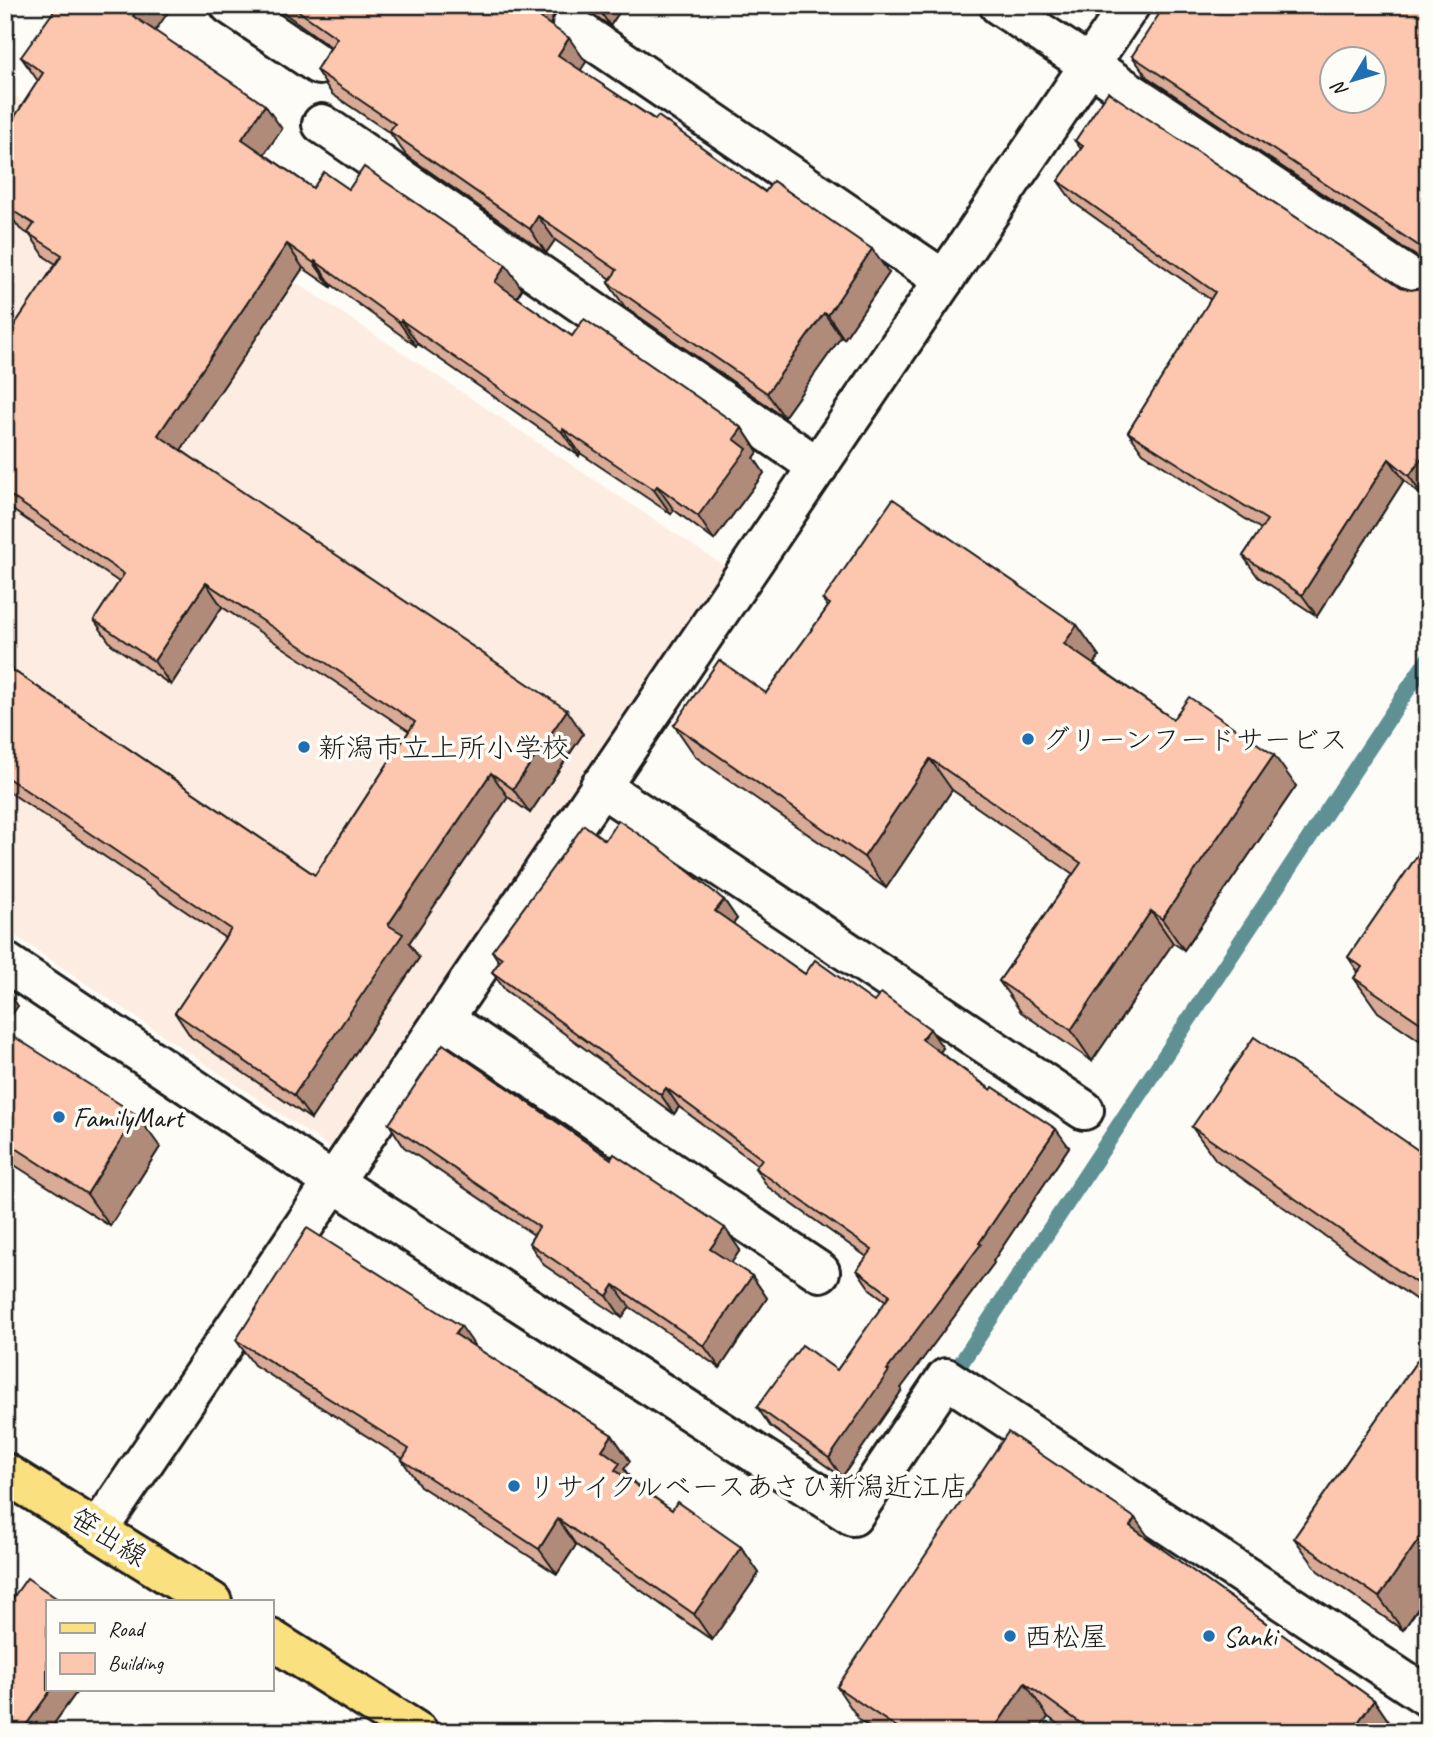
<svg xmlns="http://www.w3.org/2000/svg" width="1433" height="1737" font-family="Caveat,'Klee One',sans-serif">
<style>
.built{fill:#fdece1}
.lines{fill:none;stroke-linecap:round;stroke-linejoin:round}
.stream{stroke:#5f9094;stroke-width:16}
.minor-casing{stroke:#1c1c1c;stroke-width:44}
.major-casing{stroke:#1c1c1c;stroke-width:44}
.minor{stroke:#fdfcf7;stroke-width:38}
.major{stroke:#fbe080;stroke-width:38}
.wall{fill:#d9ab96;stroke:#1c1c1c;stroke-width:2}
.shaded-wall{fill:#b08b7a;stroke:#1c1c1c;stroke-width:2}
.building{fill:#fcc7ae;stroke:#1c1c1c;stroke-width:2;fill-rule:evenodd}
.poi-dot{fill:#1f6fb2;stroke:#fdfcf7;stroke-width:2.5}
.labels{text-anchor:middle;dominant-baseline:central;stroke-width:7;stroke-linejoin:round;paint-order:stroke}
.poi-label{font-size:28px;fill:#1c1c1c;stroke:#fdfcf7;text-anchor:start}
.street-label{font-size:28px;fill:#1c1c1c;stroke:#fdfcf7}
</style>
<rect width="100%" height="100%" fill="#fdfcf7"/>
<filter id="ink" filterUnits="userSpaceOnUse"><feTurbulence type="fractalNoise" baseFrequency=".0143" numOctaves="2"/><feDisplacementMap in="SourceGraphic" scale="14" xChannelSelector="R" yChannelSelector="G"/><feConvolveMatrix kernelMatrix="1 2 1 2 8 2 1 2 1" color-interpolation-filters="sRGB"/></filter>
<g filter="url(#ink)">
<path class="built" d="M5,90L724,566L331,1148L5,929Z"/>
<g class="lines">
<path class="stream" d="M961,1363L1428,659"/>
<defs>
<g id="minor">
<path d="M230,5L319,65"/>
<path d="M999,5L1428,290"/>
<path d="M572,26L944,280"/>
<path d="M322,124L818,467"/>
<path d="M600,786L1084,1110"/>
<path d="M5,962L333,1182L853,1516L946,1378L1428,1697"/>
<path d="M444,1019L820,1272"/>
<path d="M98,1530L1130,5"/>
</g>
<g id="major">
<path d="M5,1473L212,1602"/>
<path d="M271,1639L418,1732"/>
</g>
</defs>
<use href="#minor" class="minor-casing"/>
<use href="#major" class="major-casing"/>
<use href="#minor" class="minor"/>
<use href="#major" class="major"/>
</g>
<g class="wall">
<path d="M273,5H568L563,6L554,14L550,25L586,62L580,70L889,273L844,339L841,337L784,417L625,307L608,283L611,279L555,240L546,253L406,155L390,133L332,94L316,70L331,47Z"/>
<path d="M577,5H624L610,26L584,8Z"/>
<path d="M1428,5V264L1147,77L1132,56Z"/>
<path d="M155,32L282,129L264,154L313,188L349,189L522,289L517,298L572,336L742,428L758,452L754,458L764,473L714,540L674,510L671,514L580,453L579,456L418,344L416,346L332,285L331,287L303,268L181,450L583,734L530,813L508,797L409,943L419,958L311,1119L191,1037L175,1013L225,938L5,789V665L315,875L409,731L222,607L171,685L111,644L94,620L119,582L5,505V339L56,264L45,257L30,235L20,229L5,208V132L38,81L21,57Z"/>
<path d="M1075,141L1401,287L1411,290L1422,288L1428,283V493L1424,498L1404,480L1317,616L1258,577L1243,556L1261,529L1143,453L1128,432L1211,300L1073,202L1058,181L1081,149Z"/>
<path d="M823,600L1077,625L1099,656L1094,664L1173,719L1296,786L1184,950L1173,943L1092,1061L1021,1012L999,981L1073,874L952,790L886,888L696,757L674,725L766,693L828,607Z"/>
<path d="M605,840L724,900L737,919L733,924L805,974L874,1002L943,1048L940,1052L1069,1147L993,1261L994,1263L901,1388L902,1390L842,1477L770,1426L757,1407L837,1370L886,1301L870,1289L857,1270L867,1257L768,1187L755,1168L758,1165L679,1107L674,1114L505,990L492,972L499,962L492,951Z"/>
<path d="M1428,840V1046L1378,1012L1354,978L1358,972L1348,957Z"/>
<path d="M5,1031L160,1147L110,1226L5,1159Z"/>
<path d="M389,1124L740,1250L731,1263L752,1276L767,1298L720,1368L630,1307L622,1318L544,1265L529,1243L534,1235L404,1147Z"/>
<path d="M1192,1127L1428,1157V1308L1216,1160Z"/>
<path d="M236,1340L476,1348L612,1435L630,1461L624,1469L634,1483L672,1510L741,1547L759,1573L712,1640L576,1545L557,1574L420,1486L402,1460L403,1459L254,1365Z"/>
<path d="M1428,1345V1594L1403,1630L1318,1571L1294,1538Z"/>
<path d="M1152,1542L1374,1700L1396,1732H1069L1048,1717L1038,1732H877L860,1721L837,1687Z"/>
<path d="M5,1605L78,1690L48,1732H5Z"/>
</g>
<g class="shaded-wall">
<path d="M140,5H173L149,40L133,16Z"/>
<path d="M534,5H547L554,14L550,25L553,36L536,12Z"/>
<path d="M596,5H624L610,26Z"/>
<path d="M569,38L586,62L575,79L558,55Z"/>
<path d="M265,105L282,129L258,163L242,139Z"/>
<path d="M538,216L555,240L546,253L530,229Z"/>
<path d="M287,244L303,268L175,459L158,435Z"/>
<path d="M872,249L889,273L844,339L828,315Z"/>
<path d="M315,261L332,285L331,287L314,263Z"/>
<path d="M506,265L522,289L511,306L495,282Z"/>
<path d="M824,313L841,337L784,417L767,393Z"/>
<path d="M401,320L418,344L416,346L399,322Z"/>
<path d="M742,428L758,452L754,458L764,473L714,540L698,516L734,439Z"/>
<path d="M563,429L580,453L579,456L562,432Z"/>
<path d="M1428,449V493L1424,498L1409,476Z"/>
<path d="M1389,459L1404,480L1317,616L1302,595Z"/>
<path d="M657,486L674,510L671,514L654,490Z"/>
<path d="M206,583L222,607L171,685L154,661Z"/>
<path d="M1077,625L1099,656L1086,675L1064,644Z"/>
<path d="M567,710L583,734L530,813L513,789Z"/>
<path d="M1274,755L1296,786L1184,950L1162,919Z"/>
<path d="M930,759L952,790L886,888L864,857Z"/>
<path d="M491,773L508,797L409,943L419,958L311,1119L294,1095L388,925Z"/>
<path d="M724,900L737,919L728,930L715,911Z"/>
<path d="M1151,911L1173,943L1092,1061L1071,1030Z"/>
<path d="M5,987L18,1006L5,1024Z"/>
<path d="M930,1029L943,1048L935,1058L922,1039Z"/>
<path d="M666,1088L679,1107L674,1114L661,1095Z"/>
<path d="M137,1115L160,1147L110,1226L87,1194Z"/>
<path d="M1056,1129L1069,1147L993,1261L994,1263L901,1388L902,1390L842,1477L829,1458L887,1370L979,1243Z"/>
<path d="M725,1228L740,1250L726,1271L710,1249Z"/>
<path d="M752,1276L767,1298L720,1368L704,1346Z"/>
<path d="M614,1285L630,1307L622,1318L607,1296Z"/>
<path d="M461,1326L479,1352L455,1334Z"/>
<path d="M612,1435L630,1461L624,1469L638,1488L615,1470L602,1450Z"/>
<path d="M1135,1518L1159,1552L1130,1526Z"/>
<path d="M558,1519L576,1545L557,1574L539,1549Z"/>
<path d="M1428,1526V1594L1403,1630L1379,1597Z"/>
<path d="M741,1547L759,1573L712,1640L694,1614Z"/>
<path d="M1025,1683L1048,1717L1038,1732H992Z"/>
<path d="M51,1690H78L48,1732H21Z"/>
<path d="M1374,1700L1396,1732H1351Z"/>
</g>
<g class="building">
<path d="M58,5H140L133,16L265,105L242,139L313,188L324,172L349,189L364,167L506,265L495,282L572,336L584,319L742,428L734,439L747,449L698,516L657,486L654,490L563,429L562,432L401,320L399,322L315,261L314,263L287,244L158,435L567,710L513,789L491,773L388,925L403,934L294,1095L175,1013L231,929L5,776V665L315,875L415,722L206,583L154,661L94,620L124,574L5,492V339L62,255L28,233L34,224L5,206V200L8,195L5,193V132L43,73L21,57Z"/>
<path d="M290,5H534L536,12L543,20L569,38L558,55L655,120L658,116L765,192L773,181L872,249L828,315L824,313L767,393L608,283L617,270L538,216L530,229L389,131L395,124L316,70L337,38Z"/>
<path d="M1165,5H1428V253L1425,250L1132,56ZM1332,60H1374V102H1332Z"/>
<path d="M1108,92L1401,287L1411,290L1422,288L1428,283V449L1409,476L1389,459L1302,595L1243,556L1267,520L1128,432L1215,292L1058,181L1083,146L1075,141Z"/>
<path d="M893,499L1077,625L1064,644L1173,719L1189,697L1274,755L1162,919L1151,911L1071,1030L999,981L1081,863L930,759L864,857L674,725L719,660L766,693L830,604L823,600Z"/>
<path d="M618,820L662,850L724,900L715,911L805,974L815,960L874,1002L881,993L930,1029L922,1039L991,1090L993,1087L1056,1129L979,1243L981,1244L887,1370L889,1371L829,1458L757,1407L802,1345L837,1370L890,1295L857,1270L872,1250L755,1168L762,1159L666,1088L661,1095L492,972L502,958L492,951L584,825L605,840Z"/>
<path d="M1428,840V1028L1354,978L1362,967L1348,957Z"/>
<path d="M5,1031L137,1115L87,1194L5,1141Z"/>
<path d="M1254,1037L1428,1157V1291L1192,1127Z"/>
<path d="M443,1044L611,1159L614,1154L725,1228L710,1249L752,1276L704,1346L614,1285L607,1296L529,1243L539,1227L389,1124Z"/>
<path d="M307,1228L461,1326L455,1334L612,1435L602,1450L620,1463L615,1470L672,1510L677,1502L741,1547L694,1614L558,1519L539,1549L402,1460L409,1449L236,1340Z"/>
<path d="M1428,1345V1526L1379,1597L1294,1538Z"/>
<path d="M1008,1432L1135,1518L1130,1526L1374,1700L1351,1732H1093L1025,1683L992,1732H903L837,1687Z"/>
<path d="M27,1578L62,1602H47V1690H51L21,1732H18L5,1723V1605L7,1606Z"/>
<path d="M164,1724L175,1732H158Z"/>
</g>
</g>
<g class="poi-dot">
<circle cx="1028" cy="739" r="7"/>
<circle cx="304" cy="747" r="7"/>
<circle cx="59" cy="1117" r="7"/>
<circle cx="514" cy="1486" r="7"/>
<circle cx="1010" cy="1636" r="7"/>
<circle cx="1209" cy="1636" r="7"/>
</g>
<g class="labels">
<g class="poi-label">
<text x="1042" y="739">グリーンフードサービス</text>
<text x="318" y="747">新潟市立上所小学校</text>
<text x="73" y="1117">FamilyMart</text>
<text x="528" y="1486">リサイクルベースあさひ新潟近江店</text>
<text x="1024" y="1636">西松屋</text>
<text x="1223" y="1636">Sanki</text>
</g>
<g class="street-label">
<text transform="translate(109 1537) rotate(32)">笹出線</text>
</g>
</g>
<rect width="1433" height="1737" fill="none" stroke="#fdfcf7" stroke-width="28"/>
<rect x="14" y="14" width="1405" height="1709" fill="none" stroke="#1c1c1c" stroke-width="2.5" filter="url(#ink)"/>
<rect x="46" y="1600" width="228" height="91" fill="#fdfcf7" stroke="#a3a29f" stroke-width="2"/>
<rect x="60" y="1623" width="35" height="10" fill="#fbe080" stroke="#a3a29f" stroke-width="2"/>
<text x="108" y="1636" font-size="21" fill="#1c1c1c">Road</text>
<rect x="60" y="1653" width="35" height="21" fill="#fcc7ae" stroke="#a3a29f" stroke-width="2"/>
<text x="108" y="1670" font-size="21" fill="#1c1c1c">Building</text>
<g transform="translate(1353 80) rotate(232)"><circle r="33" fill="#fdfcf7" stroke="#a3a29f" stroke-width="2"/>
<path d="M0-5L12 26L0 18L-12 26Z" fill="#1f6fb2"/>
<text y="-10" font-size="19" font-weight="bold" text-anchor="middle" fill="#1c1c1c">N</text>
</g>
</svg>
